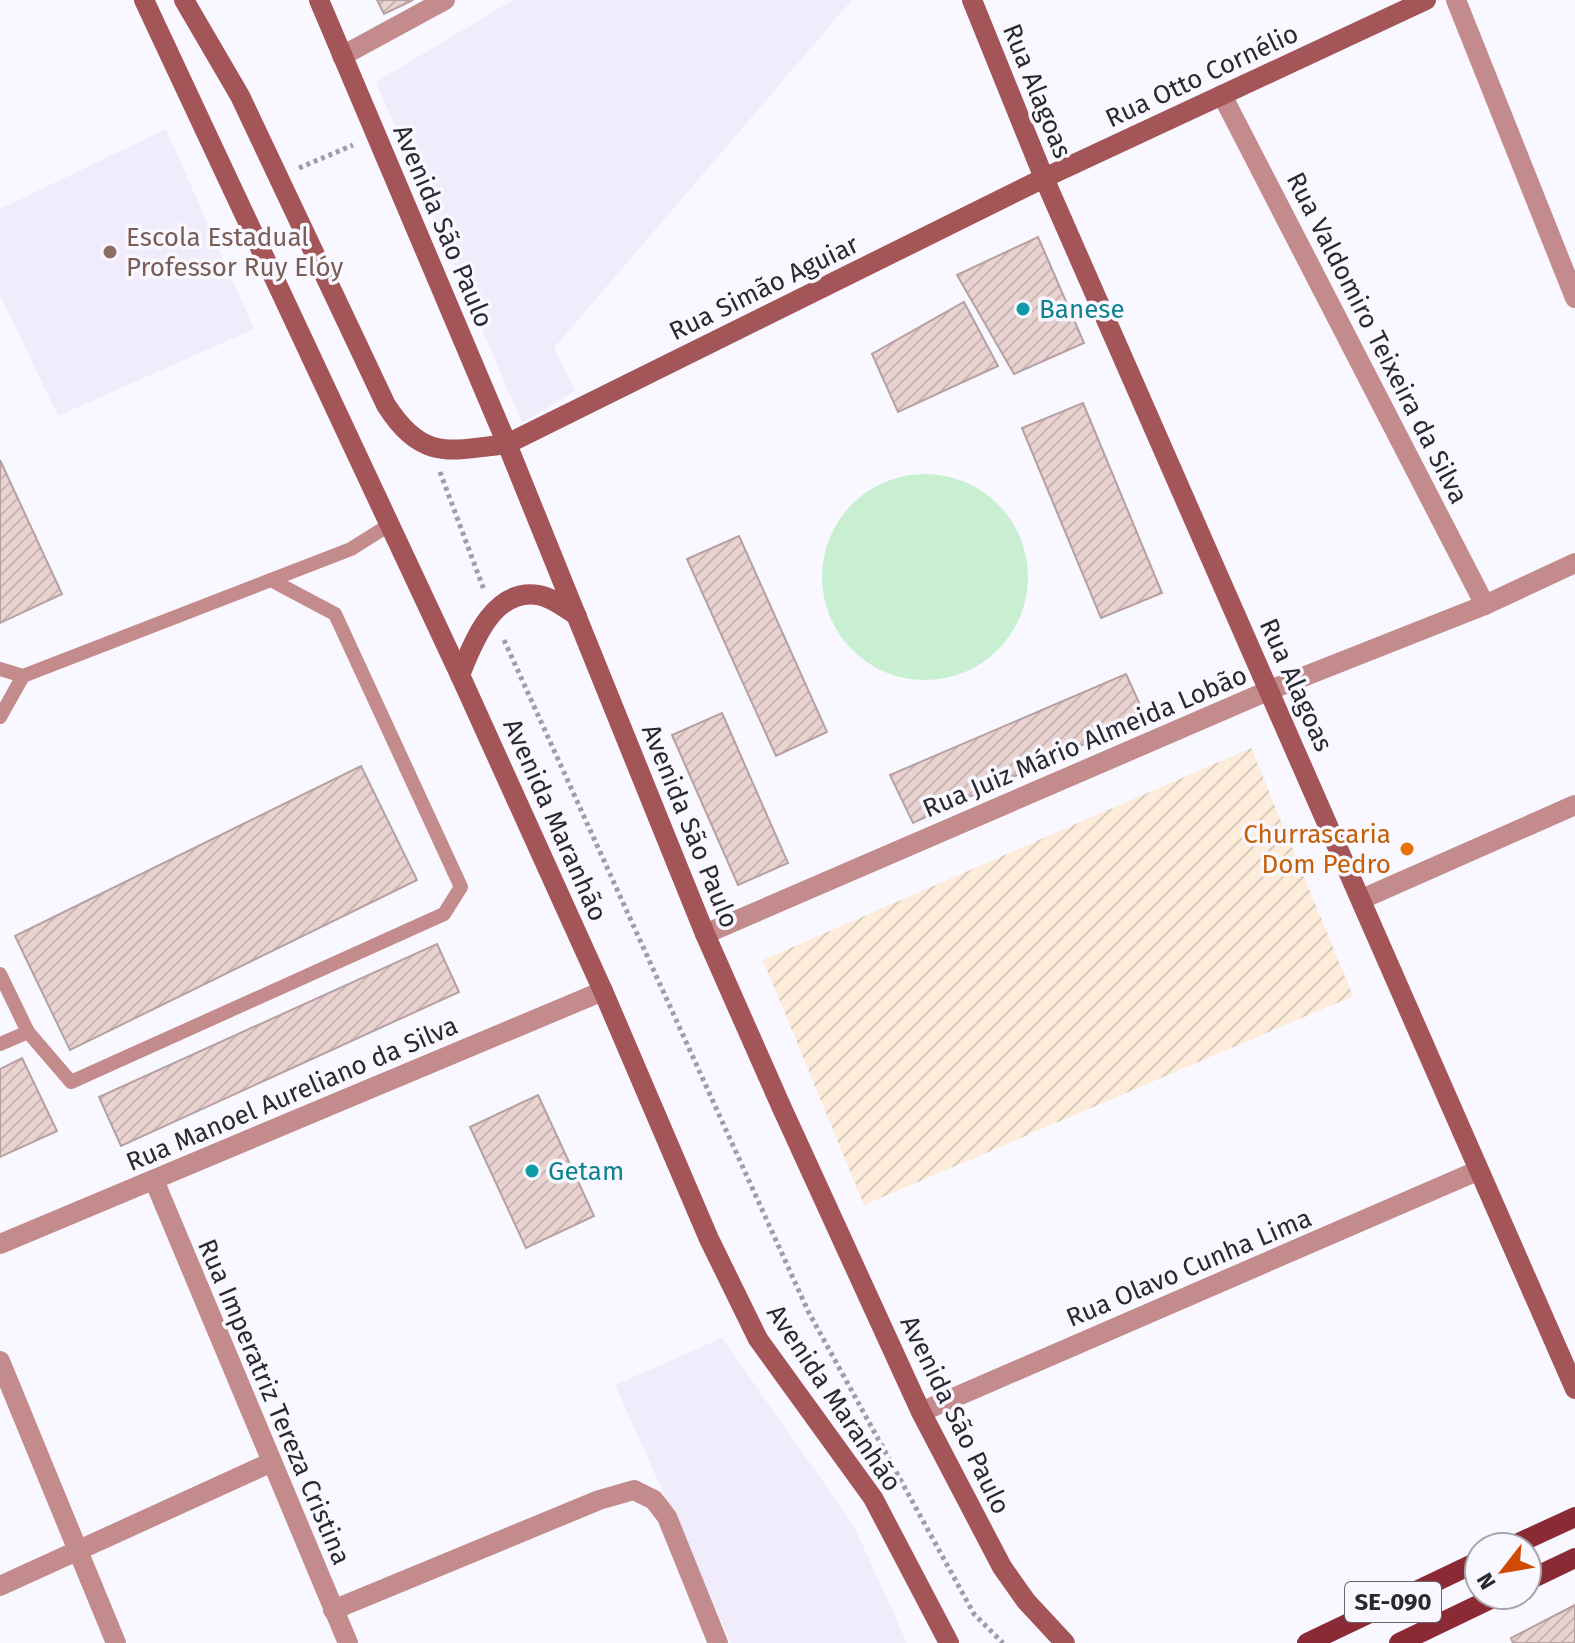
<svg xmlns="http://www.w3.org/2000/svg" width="1575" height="1643" font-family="'Fira Sans',sans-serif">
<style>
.built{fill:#f0ecfc}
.industrial{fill:url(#industrial-furrows)}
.grass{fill:#c8efd1}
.building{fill:url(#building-hatch);stroke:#b6a1a0;stroke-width:2}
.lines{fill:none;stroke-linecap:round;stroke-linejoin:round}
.path{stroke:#9f9da5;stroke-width:5;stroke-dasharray:4 4;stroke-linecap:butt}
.lane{stroke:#c38b8b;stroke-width:14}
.street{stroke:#c38b8b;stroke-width:20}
.secondary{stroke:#a35558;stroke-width:20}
.primary{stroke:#8a2a35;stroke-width:20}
.education-dot{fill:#8d6e63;stroke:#f9f7ff;stroke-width:3}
.culture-dot{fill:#0f9aa8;stroke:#f9f7ff;stroke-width:3}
.food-dot{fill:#e8710a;stroke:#f9f7ff;stroke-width:3}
.labels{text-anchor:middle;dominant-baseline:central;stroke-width:7;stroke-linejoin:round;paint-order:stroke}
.shield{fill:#f9f7ff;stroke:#69676e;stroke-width:2}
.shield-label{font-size:24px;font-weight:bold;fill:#2b2930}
.street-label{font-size:26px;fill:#2b2930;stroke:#f9f7ff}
.education-label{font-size:26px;fill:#785e54;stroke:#f9f7ff;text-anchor:start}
.culture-label{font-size:26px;fill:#0d838f;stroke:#f9f7ff;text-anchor:start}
.food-label{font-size:26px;fill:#c56008;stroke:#f9f7ff;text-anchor:end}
</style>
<defs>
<pattern id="industrial-furrows" width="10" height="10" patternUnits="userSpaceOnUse" patternTransform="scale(2)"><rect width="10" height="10" fill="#fcecd9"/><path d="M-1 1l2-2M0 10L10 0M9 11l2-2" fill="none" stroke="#d8cabb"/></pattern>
<pattern id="building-hatch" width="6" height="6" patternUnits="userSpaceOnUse" patternTransform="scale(2)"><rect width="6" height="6" fill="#e9d3d1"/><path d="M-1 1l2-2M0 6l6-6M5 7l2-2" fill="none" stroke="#c8b5b4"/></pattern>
</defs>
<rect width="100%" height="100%" fill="#f9f7ff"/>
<g class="built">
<path d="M513,0H852L554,348L575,391L522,423L376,82Z"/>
<path d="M166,129L254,329L58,416L0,295V209Z"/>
<path d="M722,1338L854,1526L907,1643H731L615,1385Z"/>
</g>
<path class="industrial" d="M1251,748L1353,996L864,1205L763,960Z"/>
<circle class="grass" cx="925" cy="577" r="103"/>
<g class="building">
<path d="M377,0H413L384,14Z"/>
<path d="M1038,237L1084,343L1014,374L957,275Z"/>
<path d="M964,302L998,366L898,412L872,354Z"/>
<path d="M1083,403L1162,593L1101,618L1022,428Z"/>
<path d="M0,460L62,594L0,623Z"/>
<path d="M739,536L827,732L776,756L687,559Z"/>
<path d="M1126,674L1145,716L913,823L890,775Z"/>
<path d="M722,713L788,863L738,885L672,735Z"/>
<path d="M361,766L417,880L70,1050L15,936Z"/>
<path d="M437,944L459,992L121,1146L99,1097Z"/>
<path d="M22,1058L57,1131L0,1157V1069Z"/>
<path d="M538,1095L594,1216L526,1248L470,1127Z"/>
<path d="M1575,1605V1643H1513L1511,1638Z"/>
</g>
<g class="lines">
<g class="path">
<path d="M299,168L353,145"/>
<path d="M440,472L484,590"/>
<path d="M504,640L808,1311L974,1614L1003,1643"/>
</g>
<g class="lane">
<path d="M0,669L23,676L351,549L389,525"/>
<path d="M0,717L23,676"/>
<path d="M0,974L28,1032"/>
<path d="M0,1044L28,1032L71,1082L444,914L461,887L335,614L271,580"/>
</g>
<g class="street">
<path d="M1456,0L1575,298"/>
<path d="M342,56L445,0"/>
<path d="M1222,95L1485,605"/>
<path d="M1362,899L1575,805"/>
<path d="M705,934L1270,690L1485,605L1575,563"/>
<path d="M154,1180L348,1643"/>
<path d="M0,1244L603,991"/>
<path d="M0,1361L116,1643"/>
<path d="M921,1412L1477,1171"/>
<path d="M0,1586L272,1462"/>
<path d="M333,1610L599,1500L634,1490L654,1500L667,1517L718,1643"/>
</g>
<g class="secondary">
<path d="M144,0L460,675L603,991L709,1239L758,1339L873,1498L949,1643"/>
<path d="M184,0L240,96L386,405C422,461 448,451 507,444L1044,178L1426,0"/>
<path d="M319,0L507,444L705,934L781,1106L921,1412L1002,1567L1026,1601L1065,1643"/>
<path d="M972,0L1044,178L1575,1389"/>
<path d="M460,675C473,643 493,588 538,595C552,597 565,608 577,616"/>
</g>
<g class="primary">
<path d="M1510,1547L1575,1517"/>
<path d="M1527,1581L1575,1558"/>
<path d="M1307,1643L1479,1561"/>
<path d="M1399,1643L1499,1595"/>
</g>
</g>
<circle class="education-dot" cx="110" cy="252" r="8"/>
<g class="culture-dot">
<circle cx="1023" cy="309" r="8"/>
<circle cx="532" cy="1171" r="8"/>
</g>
<circle class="food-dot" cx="1407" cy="849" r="8"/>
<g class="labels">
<rect class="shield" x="1345" y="1582" width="96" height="40" rx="6"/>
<g class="shield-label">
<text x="1393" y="1602">SE-090</text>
</g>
<g class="street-label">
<text transform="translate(1202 76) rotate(-25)">Rua Otto Cornélio</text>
<text transform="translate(1037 91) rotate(68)">Rua Alagoas</text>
<text transform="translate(443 226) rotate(67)">Avenida São Paulo</text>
<text transform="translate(764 288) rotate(-26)">Rua Simão Aguiar</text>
<text transform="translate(1377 338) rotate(63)">Rua Valdomiro Teixeira da Silva</text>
<text transform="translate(1296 685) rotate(66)">Rua Alagoas</text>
<text transform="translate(1085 742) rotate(-23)">Rua Juiz Mário Almeida Lobão</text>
<text transform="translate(555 820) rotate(66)">Avenida Maranhão</text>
<text transform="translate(690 826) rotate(68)">Avenida São Paulo</text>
<text transform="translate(292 1094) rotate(-23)">Rua Manoel Aureliano da Silva</text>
<text transform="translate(1189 1268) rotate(-23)">Rua Olavo Cunha Lima</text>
<text transform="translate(834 1398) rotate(56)">Avenida Maranhão</text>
<text transform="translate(274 1402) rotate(67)">Rua Imperatriz Tereza Cristina</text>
<text transform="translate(955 1415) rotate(64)">Avenida São Paulo</text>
</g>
<g class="education-label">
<text x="126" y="237">Escola Estadual<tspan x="126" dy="30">Professor Ruy Elóy</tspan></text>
</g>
<g class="culture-label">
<text x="1039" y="309">Banese</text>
<text x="548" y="1171">Getam</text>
</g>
<g class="food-label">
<text x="1391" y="834">Churrascaria<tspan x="1391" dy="30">Dom Pedro</tspan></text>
</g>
</g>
<g transform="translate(1503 1571) rotate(239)"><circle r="38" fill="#f9f7ff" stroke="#a7a5ac" stroke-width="2"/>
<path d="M0-6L14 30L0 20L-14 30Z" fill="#cf4a04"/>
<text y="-12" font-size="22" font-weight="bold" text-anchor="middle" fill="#2b2930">N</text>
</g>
</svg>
